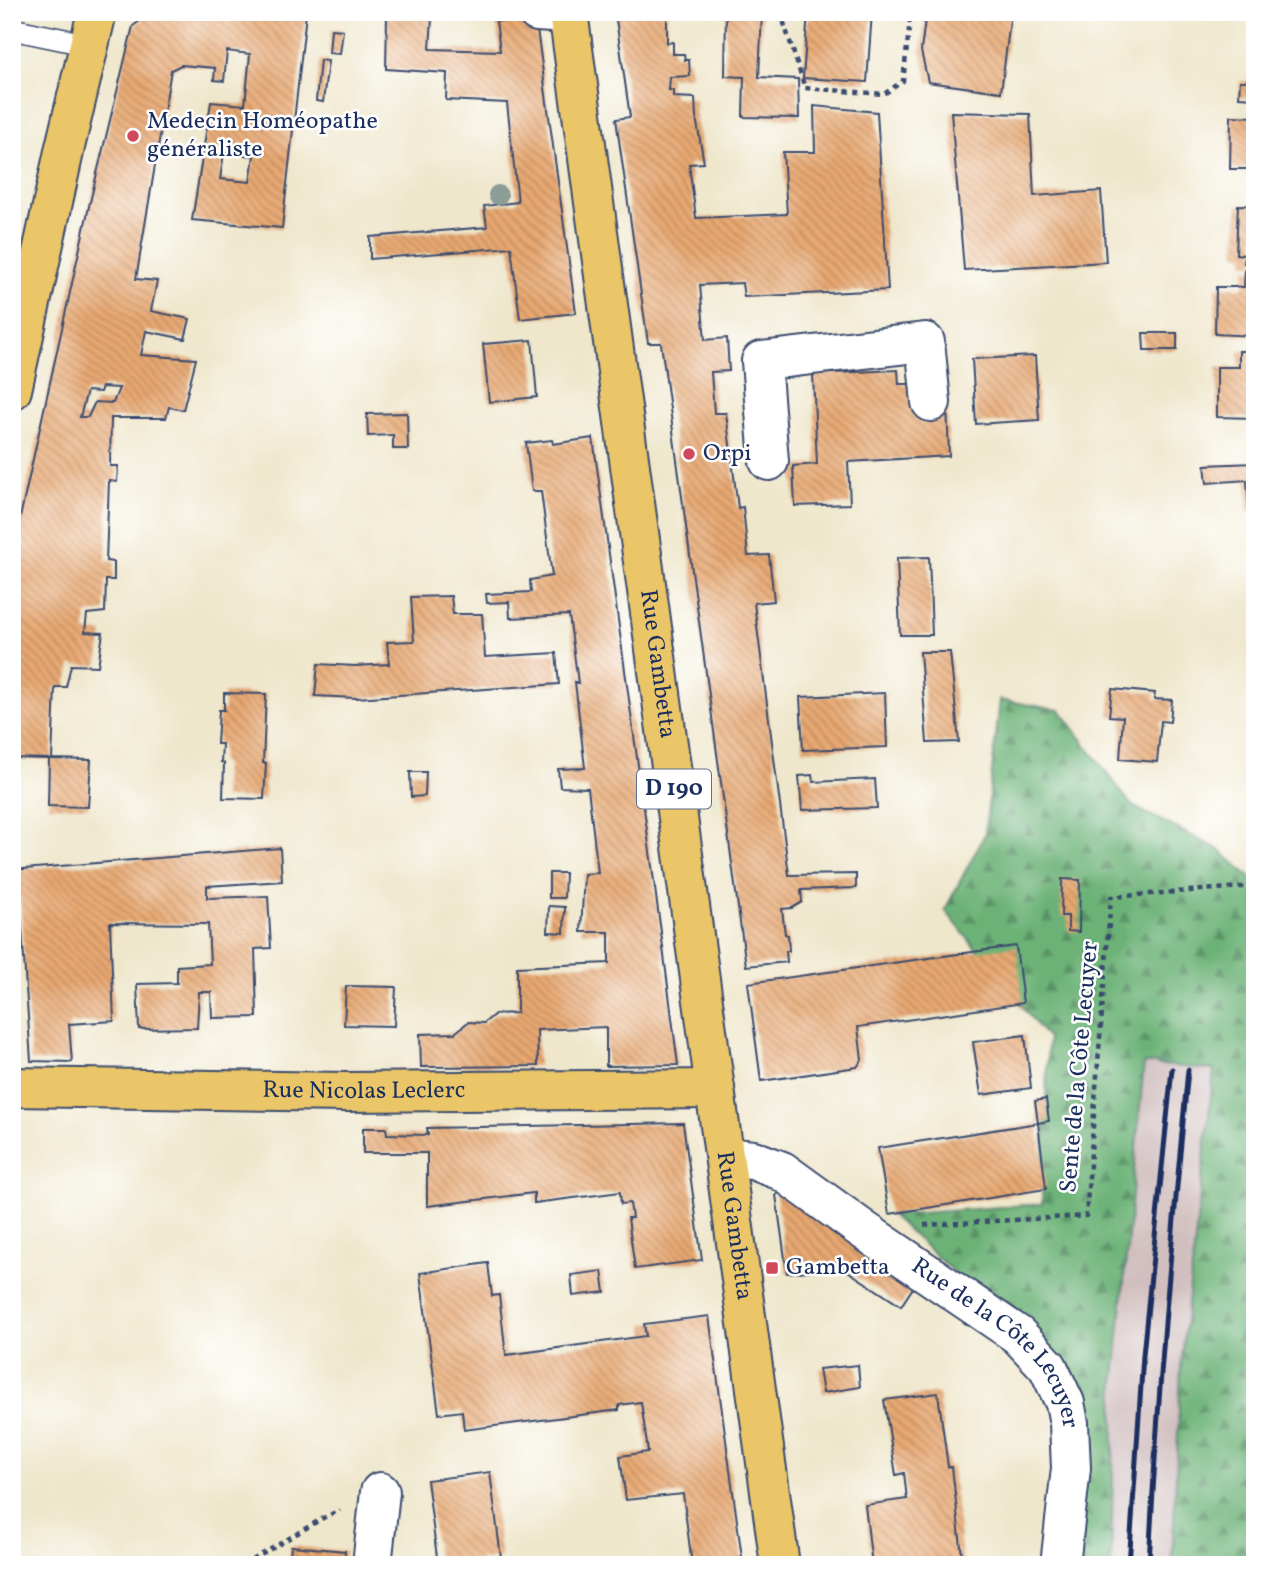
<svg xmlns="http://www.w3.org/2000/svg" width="1267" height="1577" font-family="Vollkorn,serif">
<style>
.industrial{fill:#d1bfbf}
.forest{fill:url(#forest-firs);stroke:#44706a;stroke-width:2}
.building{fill:url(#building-back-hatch);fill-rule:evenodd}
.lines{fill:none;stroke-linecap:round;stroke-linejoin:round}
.service-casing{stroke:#3b4b6e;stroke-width:24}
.minor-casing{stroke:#3b4b6e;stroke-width:42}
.primary-casing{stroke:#3b4b6e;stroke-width:42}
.path{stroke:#3b4b6e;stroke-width:4.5;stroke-dasharray:5 5;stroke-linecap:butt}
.service{stroke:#fff;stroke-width:21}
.minor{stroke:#fff;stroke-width:38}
.primary{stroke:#ebc669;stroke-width:38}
.rail{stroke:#1b2f5e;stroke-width:5}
.tree{fill:#8c9c97}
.poi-dot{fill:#d1495b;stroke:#fff;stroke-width:2.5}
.labels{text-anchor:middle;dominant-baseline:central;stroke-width:5;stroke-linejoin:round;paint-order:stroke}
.shield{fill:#fff;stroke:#5f6d8e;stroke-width:2}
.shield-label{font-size:23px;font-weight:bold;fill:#1b2f5e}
.poi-label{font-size:24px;fill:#1b2f5e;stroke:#fff;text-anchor:start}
.street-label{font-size:24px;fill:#1b2f5e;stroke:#fff}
</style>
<defs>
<pattern id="forest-firs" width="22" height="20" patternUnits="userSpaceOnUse" patternTransform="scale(1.75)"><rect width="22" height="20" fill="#6cb277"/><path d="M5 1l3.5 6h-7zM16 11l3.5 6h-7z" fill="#589165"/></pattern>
<pattern id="building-back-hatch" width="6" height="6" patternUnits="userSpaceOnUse" patternTransform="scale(1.75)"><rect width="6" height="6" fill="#e8a871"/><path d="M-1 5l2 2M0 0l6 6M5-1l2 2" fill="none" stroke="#bb8960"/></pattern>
</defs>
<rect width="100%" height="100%" fill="#fff"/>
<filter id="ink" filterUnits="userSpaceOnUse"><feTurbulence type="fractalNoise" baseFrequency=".0143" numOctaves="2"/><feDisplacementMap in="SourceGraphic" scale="14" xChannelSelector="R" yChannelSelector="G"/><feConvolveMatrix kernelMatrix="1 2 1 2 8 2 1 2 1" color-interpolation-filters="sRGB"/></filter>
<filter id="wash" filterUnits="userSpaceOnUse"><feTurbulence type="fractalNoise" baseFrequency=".00686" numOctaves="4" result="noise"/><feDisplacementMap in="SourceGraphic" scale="28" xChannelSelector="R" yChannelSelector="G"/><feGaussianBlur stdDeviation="1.57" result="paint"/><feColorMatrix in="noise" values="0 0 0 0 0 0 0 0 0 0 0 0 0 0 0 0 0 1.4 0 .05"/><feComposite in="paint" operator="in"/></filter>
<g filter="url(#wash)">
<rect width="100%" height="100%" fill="#efe7cc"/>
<path class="industrial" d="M1144,1063L1214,1070L1181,1366L1172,1565H1111L1115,1378Z"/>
<path class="forest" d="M1000,700L1060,710L1132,806L1218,849L1255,881V1565H1172L1181,1366L1214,1070L1144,1063L1115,1378L1111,1565H1072L1056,1365L891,1215L1042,1204L1048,1039L945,910L985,834Z"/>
<g id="blocks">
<g class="building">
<path d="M152,12L306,14L282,228L192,220L211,102L245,105L250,54L227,51L224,81L214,80L215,68L181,65L171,70L136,279L157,281L151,311L190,319L185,339L146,331L141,355L196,359L183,410L169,407L166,418H111L110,466H118L117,482L109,481L106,561L114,562V580H106L105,612L87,614L85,632L103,633L98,666L71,665L66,687H55L52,759L91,760L88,807L48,806L49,759L12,758V554L90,202L133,26ZM224,153L254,156L250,182L220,179ZM102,387L119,388L113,403L95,402L88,417H80L87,391L100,392Z"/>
<path d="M615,12H667V43L673,42V54H684L685,60H689L690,76L670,77L669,90H673V97L695,98L696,117L704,163L689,164L696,218L787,214L783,152H815L814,106L877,112L888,290L744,297L742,283L700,285L705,340L727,338L729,371L711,372L714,413H726L738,508L743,507L748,556L769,555L774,601L754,603L789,875L856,874V888L801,890L802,902L792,908L782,909L785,934L788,935L789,951H786L787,962L746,966L661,343H648L616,119L630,117Z"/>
<path d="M726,12H762L759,77L798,79L799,118L743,117L744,77L725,76Z"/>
<path d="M808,12H872L867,82L803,78Z"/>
<path d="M926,12H1011L1001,92L928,82L921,51Z"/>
<path d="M387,17L432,18L430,49L500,51L496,21L536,22L576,313L520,319L511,247L370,259V237L487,227L484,206L518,202L507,103L446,100L447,73L386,69Z"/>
<path d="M331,29L343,30L340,54L329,53Z"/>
<path d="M320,60L328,61L323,102L316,101Z"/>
<path d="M1240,81H1255V98L1239,97Z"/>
<path d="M951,112L1030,114L1034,196L1101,191L1106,262L964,270Z"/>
<path d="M1231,116L1255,117V169H1230Z"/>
<path d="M1238,205L1255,206V264L1244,263L1245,255L1236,254Z"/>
<path d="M1245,269H1255V336L1215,334L1216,287H1244Z"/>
<path d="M1143,333H1177V350H1144Z"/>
<path d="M532,340L537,397L489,402L483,344Z"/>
<path d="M1239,351H1255V418L1217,417V367H1239Z"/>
<path d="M1035,356L1039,420L976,424L972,359Z"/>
<path d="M898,370L899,384H918L947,404L949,456L848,462L850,504L795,506L793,466L817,464L813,374Z"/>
<path d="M407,413L408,449H393V435L368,436L367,414Z"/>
<path d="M593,438L661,932L678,1065L606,1066V1027L537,1030L538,1066L421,1067L420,1034L455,1033L468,1022L484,1023L495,1014L517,1013V967L609,963V932H581L584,874L598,873L588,788L560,787L558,769L585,768L575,682L578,683L569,615L510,618L509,602L487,603L486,594L531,592L530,580L552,576L541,491H532L526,443L552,440L553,444Z"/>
<path d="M1255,463V511H1249L1247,480L1207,483L1205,465Z"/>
<path d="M929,557L932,635H900L897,558Z"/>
<path d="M451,596L453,614H482L485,657L556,653L559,684L356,698L315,696L318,664L355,666L389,664L387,642L414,641L411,597Z"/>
<path d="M920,652H950L959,742L927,743Z"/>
<path d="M1112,689L1155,693L1154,699L1172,700L1170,722L1161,721L1157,762L1120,759L1123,717L1109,716Z"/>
<path d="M224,693L266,694L263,763H266L264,799L223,798L224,763L221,762L222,744H217L219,710H224Z"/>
<path d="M885,693L887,747L803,750L800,697Z"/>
<path d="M410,772H426L425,796L411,797Z"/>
<path d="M812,775L813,782L875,779L877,808L802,810L799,776Z"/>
<path d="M280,848L282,881L207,886V898L268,896L271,948L255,949L257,1017L212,1018L211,992H199L197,1028L139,1029L137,984L177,983V966L210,964L208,924L110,923L114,1021L69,1024L72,1062L31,1061L20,900L12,901V870Z"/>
<path d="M549,873H565L564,898H549Z"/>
<path d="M1062,879L1080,880L1079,932L1068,931V916H1061Z"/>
<path d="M549,906L565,907L564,933L548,932Z"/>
<path d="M1016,946L1023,1003L858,1027L862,1060L857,1067L761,1081L748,983Z"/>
<path d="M346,986L396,987L394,1026L344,1025Z"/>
<path d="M1025,1035L1031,1088L981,1095L973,1042Z"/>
<path d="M1046,1099L1049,1121L1038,1123L1035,1101Z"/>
<path d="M683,1123L702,1260L635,1269L628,1218H632L630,1203L621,1204L620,1192L534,1203V1193L427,1206V1153H363V1128H386L387,1134L428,1135L427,1128Z"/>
<path d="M1038,1123L1046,1189L889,1214L878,1148Z"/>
<path d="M785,1189L916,1283L901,1306L843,1268L787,1273L776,1195Z"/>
<path d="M488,1263L492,1296L499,1295L506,1355L646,1336L644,1324L709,1316L743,1565H692L683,1494L626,1500L620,1456L648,1452L641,1402L619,1405V1410L464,1430L462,1411L439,1414L420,1273Z"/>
<path d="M602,1271L605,1292L573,1296L571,1275Z"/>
<path d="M858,1365L860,1387L823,1393L819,1369Z"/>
<path d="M938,1393L948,1467H952L963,1565H872L865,1505L907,1499L904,1473L896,1475L884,1400Z"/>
<path d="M490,1472L501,1558L449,1565H438L427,1480Z"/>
<path d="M291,1546L345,1551L344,1565H289Z"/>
</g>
</g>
</g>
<g filter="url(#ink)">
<use href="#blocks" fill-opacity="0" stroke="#3b4b6e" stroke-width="2"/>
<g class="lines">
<defs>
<path id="service" d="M12,29L89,45"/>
<g id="minor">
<path d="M537,12L568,14"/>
<path d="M769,461L761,361L925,342L931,402"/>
<path id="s1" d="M725,1157L753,1160L782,1171L862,1229L1018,1335L1048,1367L1065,1403L1069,1423L1071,1468L1060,1565"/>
<path d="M372,1565L380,1492"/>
</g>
<g id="primary">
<path id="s2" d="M568,12L780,1565"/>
<path d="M12,390L65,147L97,12"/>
<path id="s3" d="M12,1087L347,1092L715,1089"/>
</g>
</defs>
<use href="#service" class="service-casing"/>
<use href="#minor" class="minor-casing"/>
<use href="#primary" class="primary-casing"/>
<g class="path">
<path d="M782,12V17L805,88L884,94L903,81L911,12"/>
<path d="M924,1225L1086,1216L1111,897L1255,886"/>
<path d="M244,1565L323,1518L340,1510"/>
</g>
<use href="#service" class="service"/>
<use href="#minor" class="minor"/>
<use href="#primary" class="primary"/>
<g class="rail">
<path d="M1129,1565L1143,1355L1172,1069"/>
<path d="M1149,1565C1157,1399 1172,1235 1188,1070"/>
</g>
</g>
<circle class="tree" cx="498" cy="195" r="10"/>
</g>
<g class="poi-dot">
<circle cx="133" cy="136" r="7"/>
<circle cx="689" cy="454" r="7"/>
<rect x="765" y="1261" width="14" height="14" rx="3.5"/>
</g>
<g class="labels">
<rect class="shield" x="637" y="769.5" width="74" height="39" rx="5"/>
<g class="shield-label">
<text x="674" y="789">D 190</text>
</g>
<g class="poi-label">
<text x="147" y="122">Medecin Homéopathe<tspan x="147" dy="28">généraliste</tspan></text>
<text x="703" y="454">Orpi</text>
<text x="786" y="1268">Gambetta</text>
</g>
<g class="street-label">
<text stroke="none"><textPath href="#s2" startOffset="658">Rue Gambetta</textPath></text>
<text transform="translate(1080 1067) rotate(-85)">Sente de la Côte Lecuyer</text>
<text stroke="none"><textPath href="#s3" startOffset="352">Rue Nicolas Leclerc</textPath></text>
<text stroke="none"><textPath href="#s2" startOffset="1225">Rue Gambetta</textPath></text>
<text stroke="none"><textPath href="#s1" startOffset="338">Rue de la Côte Lecuyer</textPath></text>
</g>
</g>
<rect width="1267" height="1577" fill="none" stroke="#fff" stroke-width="42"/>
</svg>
